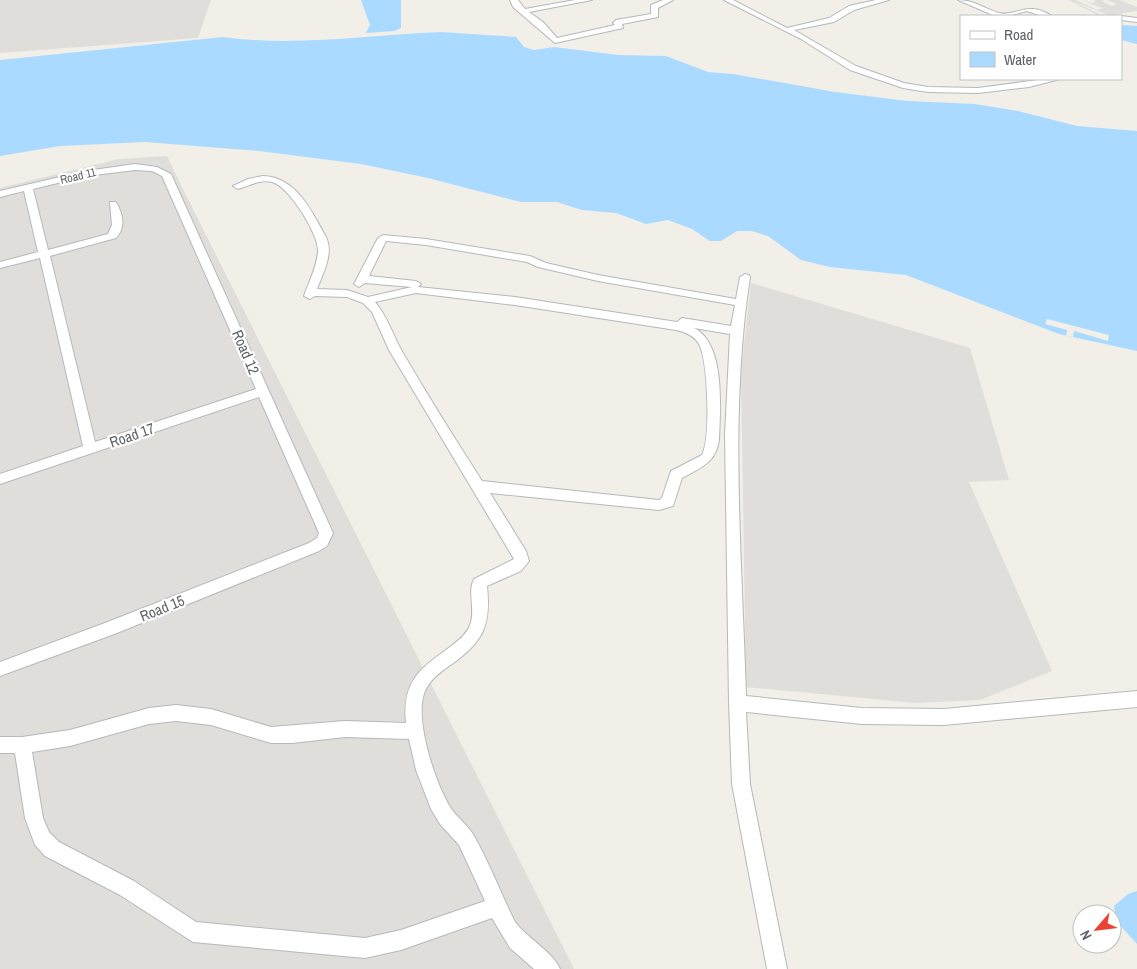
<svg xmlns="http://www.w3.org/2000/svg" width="1137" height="969" font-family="'Archivo Narrow',sans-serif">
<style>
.industrial{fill:#e0deda}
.water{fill:#aadaff}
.pier{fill:#f1efe8}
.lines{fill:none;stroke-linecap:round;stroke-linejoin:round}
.street-casing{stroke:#b5b8bc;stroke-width:2}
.street{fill:#fff;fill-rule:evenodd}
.labels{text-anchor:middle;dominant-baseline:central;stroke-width:4.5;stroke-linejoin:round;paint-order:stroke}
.far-street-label{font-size:12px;fill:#5f6368;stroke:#fff}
.street-label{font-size:15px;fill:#5f6368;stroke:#fff}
</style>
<rect width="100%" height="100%" fill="#f1efe8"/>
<g class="industrial">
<path d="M0,0H211L198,38L0,53Z"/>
<path d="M1069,0H1075L1098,10L1102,8L1082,0L1092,3L1096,1L1094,0H1104L1101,1L1112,6L1117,4L1107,0H1120L1137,7V11L1105,16L1108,15L1073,1L1103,16H1099Z"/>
<path d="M167,156L182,187L574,969H0V188L119,159Z"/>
<path d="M751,283L970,348L1009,480L969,482L1052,671L980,700L915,703L746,687L741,372Z"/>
</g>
<g class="water">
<path d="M361,0H401V28L394,31L366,33L370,25Z"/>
<path d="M1124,25L1137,26V44L1121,40V26Z"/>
<path d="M441,32L516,37L524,47L534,50L554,47L618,55L666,56L708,72L733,74L835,92L907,101L975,104L1018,111L1077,126L1137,131V351L1059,334L906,275L830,267L801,260L768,236L752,231H737L721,241H710L692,229L668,220L646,224L616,213L582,210L557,202H521L428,178L361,164L259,151L145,142L60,146L0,156V60L223,37C294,47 368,35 441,32Z"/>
<path d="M1137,891V944L1117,922L1114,906L1128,894Z"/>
</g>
<path class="pier" d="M1047,319L1109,335L1108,341L1074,331L1073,337L1066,336L1067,330L1045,324Z"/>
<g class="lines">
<defs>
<g id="street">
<path d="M510,0H518L525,9L575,0H592L529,12L543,22L557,38L615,25L613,23L616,20L651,14V5L663,0H673L658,8V17L622,24L623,28L555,43L513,7Z"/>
<path d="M724,0H733L787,28L829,18L849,6L876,0H889L854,10L834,22L794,30L856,66L904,83L928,87L978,88L1045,79H1060L1029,87L978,93L928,92L903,88L850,70L801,39Z"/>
<path d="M958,0C974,0 985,9 999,13C1016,17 1027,0 1052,16H1042L1027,11L1008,16H995Z"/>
<path d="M1119,16H1121L1137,18V22L1121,20Z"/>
<path d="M135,164L157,167L171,174L333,533L327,546L319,551L117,633L0,676V662L105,623L309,543L317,538L319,533L259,397L0,484V474L83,446L40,258L0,268V262L38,252L24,191L0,197V191L86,171ZM135,170L152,171L162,176L256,389L95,442L50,256L116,238C126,227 123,214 116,202H110L112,225L108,234L48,250L33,189L86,176Z"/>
<path d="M263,176C296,177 311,210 326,237C334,254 323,273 317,289L347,290L368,297L412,287L365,283L359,287L354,284L378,238L383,235L426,239L530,256L546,263L598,275L736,299L740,277L745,274L749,275L750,277C729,414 742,557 746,696L862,708L944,709L1137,691V707L944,725L862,724L746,712L750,784L787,969H767L732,784L729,703L725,435L730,334L694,328C726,344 720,410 719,440C716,463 700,468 682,478L673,506L659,510L490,493L526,551L529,561L521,571L487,586C491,625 484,641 452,664C443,670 433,677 427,687C411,713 435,782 450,807C457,818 468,825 474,836C490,864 501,894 515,922C527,938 553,952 560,969H534L510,948L492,918L401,950L365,958L193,942L120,895L45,856L35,845L25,818L15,753H0V737H22L70,730L149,708L176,705L211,709L271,727L345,721L406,723C402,682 419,669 450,647C458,641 467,634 470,625C476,610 467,592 474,579L514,559L389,350L372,312L363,303L347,297L315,296L310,299L304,296C309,281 317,267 318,251C319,235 289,186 272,182C260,179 249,186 238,189L233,186L248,179ZM386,241L426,245L527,262L538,267L598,281L735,305L731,326L682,318L677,322L515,297L418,287L421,284L416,281L369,276ZM416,293L515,305L676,330C685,332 694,335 699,344C708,361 711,437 702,455L671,471L662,498L659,500L482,481C455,439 428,396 403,353C393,336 388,317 375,302ZM176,721L211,725L271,743H292L345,737L409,739L416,770L431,809L440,824L459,845L485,901L401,930L365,938L196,922L134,881L59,842L49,832L43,818L32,752L70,746L149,724Z"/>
</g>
</defs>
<use href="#street" class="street-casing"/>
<use href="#street" class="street"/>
</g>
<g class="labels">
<g class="far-street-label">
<text transform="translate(78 176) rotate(-13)">Road 11</text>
</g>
<g class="street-label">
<text transform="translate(246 352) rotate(67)">Road 12</text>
<text transform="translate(132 435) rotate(-19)">Road 17</text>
<text transform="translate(162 608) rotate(-22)">Road 15</text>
</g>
</g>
<rect x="960" y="15" width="162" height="65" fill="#ffffff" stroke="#bfc1c3"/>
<rect x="970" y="31" width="25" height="8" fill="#ffffff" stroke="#bfc1c3"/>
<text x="1004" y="40" font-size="15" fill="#5f6368">Road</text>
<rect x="970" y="52" width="25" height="15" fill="#aadaff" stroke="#bfc1c3"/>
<text x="1004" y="65" font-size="15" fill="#5f6368">Water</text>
<g transform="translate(1097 929) rotate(242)"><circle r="24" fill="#ffffff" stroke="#bfc1c3"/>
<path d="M0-4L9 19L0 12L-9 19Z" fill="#ea4335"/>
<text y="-8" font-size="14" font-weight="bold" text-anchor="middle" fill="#5f6368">N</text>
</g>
</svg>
